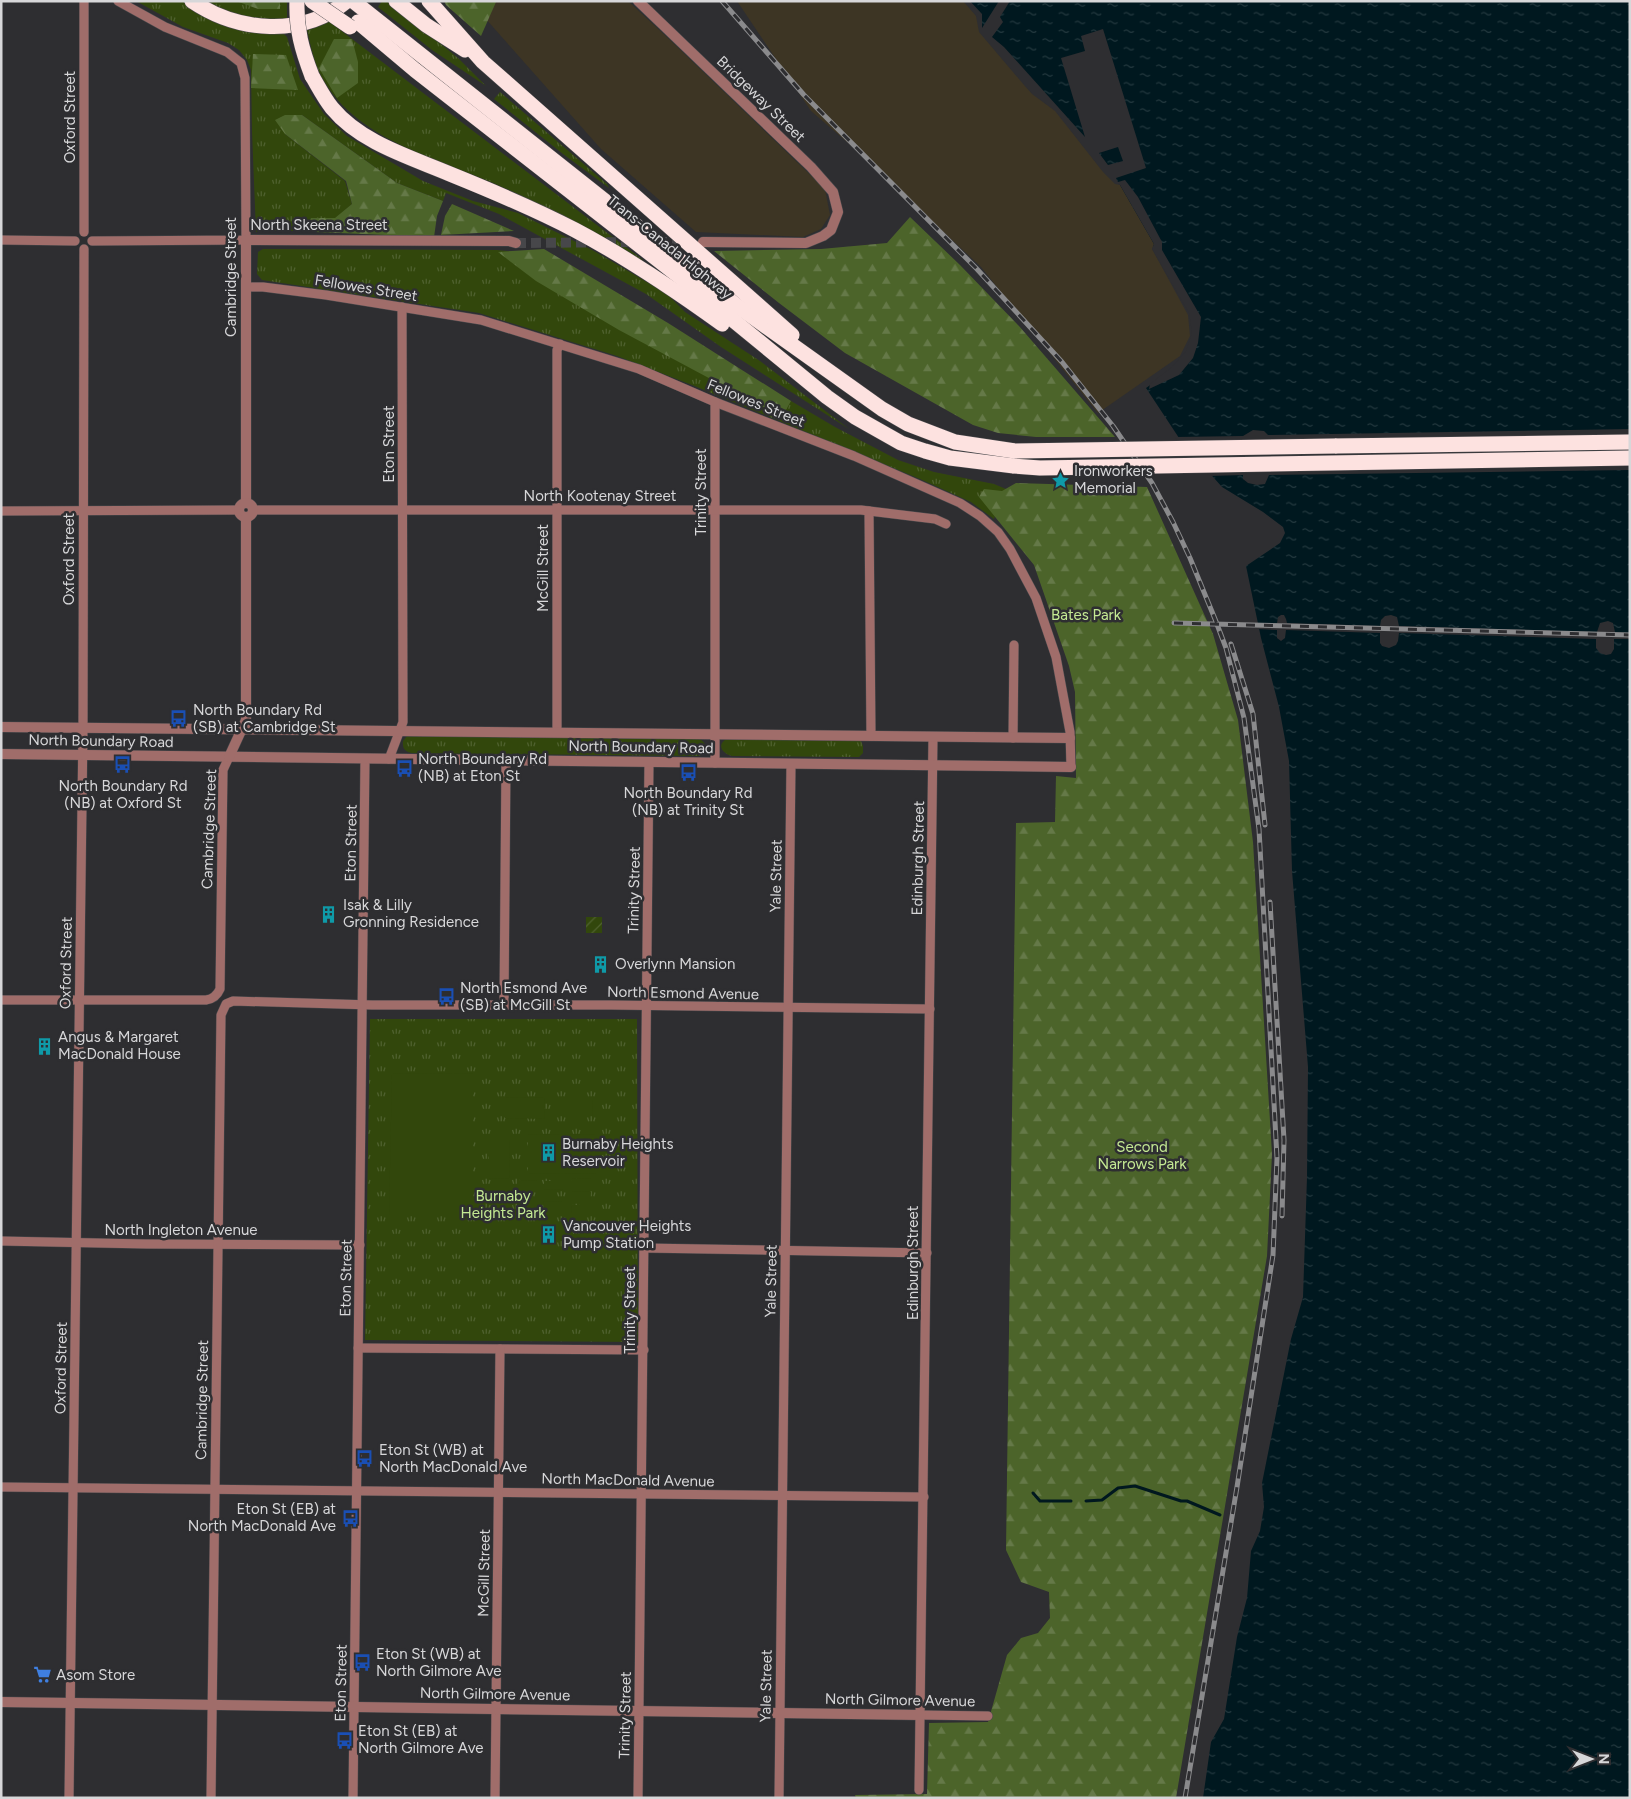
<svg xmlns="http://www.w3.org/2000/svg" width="1631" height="1799" font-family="Figtree,sans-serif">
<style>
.industrial{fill:#3d3524}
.grass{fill:url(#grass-tufts)}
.forest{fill:url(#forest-firs)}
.garden{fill:url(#garden-furrows)}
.pitch{fill:#32470c}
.water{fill:url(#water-ripples)}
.pier{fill:#2e2e31;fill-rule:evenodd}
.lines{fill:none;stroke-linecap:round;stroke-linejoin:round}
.stream{stroke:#00181f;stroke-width:3}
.tertiary-tunnel{stroke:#47474a;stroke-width:10;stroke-dasharray:10 5;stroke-linecap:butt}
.minor-casing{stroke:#49494c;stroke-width:10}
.tertiary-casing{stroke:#49494c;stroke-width:11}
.motorway-casing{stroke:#49494c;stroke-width:16}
.minor{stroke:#a06d6a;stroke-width:9}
.tertiary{stroke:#a06d6a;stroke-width:10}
.motorway{stroke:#fde2e0;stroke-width:15}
.rail-casing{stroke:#8a8a8c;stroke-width:5}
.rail{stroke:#2e2e31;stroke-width:3;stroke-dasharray:9;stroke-linecap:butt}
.motorway-bridge-casing{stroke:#49494c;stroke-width:16;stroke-linecap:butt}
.motorway-bridge{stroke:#fde2e0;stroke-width:15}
.labels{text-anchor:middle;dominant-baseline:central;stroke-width:5;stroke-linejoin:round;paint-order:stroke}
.street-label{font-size:15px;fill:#d7d7d9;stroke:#2e2e31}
.poi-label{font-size:15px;fill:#d7d7d9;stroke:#2e2e31;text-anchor:start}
.park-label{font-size:15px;fill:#c4e993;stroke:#2e2e31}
</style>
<defs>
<pattern id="grass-tufts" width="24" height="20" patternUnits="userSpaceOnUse" patternTransform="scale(1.25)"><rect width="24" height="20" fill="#32470c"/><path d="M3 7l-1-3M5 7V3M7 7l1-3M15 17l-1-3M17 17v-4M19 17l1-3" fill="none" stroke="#4f612f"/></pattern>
<pattern id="forest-firs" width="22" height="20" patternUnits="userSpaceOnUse" patternTransform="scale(1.25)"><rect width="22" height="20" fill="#4c642a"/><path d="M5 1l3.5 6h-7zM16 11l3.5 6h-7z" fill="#657948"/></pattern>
<pattern id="garden-furrows" width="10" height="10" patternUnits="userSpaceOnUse" patternTransform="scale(1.25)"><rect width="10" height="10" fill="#32470c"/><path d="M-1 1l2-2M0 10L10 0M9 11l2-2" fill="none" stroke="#4f612f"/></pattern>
<pattern id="water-ripples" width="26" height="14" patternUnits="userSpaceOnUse" patternTransform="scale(1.25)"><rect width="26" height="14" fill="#00181f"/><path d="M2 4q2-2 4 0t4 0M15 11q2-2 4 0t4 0" fill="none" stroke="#24393f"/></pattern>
</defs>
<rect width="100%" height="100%" fill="#2e2e31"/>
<g class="industrial">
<path d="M470,1H628L669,39L825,189L830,215L821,229L803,237L696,232L601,149Z"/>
<path d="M737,1H965L1120,185L1154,244L1152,249L1188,315L1190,336L1180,356L1098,413L981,267L854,148L811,111Z"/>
</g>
<g class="grass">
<path d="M136,1H182L187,5L265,33L284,34L287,37L300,79L324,114L347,136L423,181L473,201L518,213L594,251L640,278L667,294L685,312L760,361L849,429L721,347L646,294L499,214L446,193L443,201L397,183L302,115L285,134L345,181L352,204L335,219L311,218L307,228L312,231H259L256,232L252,132L251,70L247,60L239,50L228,43L183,27Z"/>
<path d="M203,1H287V20L267,21L240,17Z"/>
<path d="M382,1H388L458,58L486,86L432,50L378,7Z"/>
<path d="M327,20L643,260L642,263C598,237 555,211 509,190C443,159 352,142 318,70C313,57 310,43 307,30Z"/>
<path d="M500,92L607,184L609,188L563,154L494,99Z"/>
<path d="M263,249L497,250L517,252L791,401L835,427L898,460L934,472L994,484L1006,489L994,519L971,502L920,479L692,385L617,356L479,313L262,280L257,274L258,252Z"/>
<path d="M407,736L699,739C707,742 708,752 700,756L412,753C405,752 402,748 403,741Z"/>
<path d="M727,739L861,741L863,746V753L859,757L732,756C722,754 716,744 727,739Z"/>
<path d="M370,1019H637L638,1342L365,1340Z"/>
</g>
<g class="forest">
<path d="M236,1H280V9H258Z"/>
<path d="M444,1H495L496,2L481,36L446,5Z"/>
<path d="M334,39H352L358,62V83L337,98L319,68Z"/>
<path d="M253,54L286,55L298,90L251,88Z"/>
<path d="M285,115H302L397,183L443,201L437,216L434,237L315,232L306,228L311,218H335L352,204L346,181L285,134L275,120Z"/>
<path d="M452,204L514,231L441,235L445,216Z"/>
<path d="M910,217L960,265L1019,326L1115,437H1036L998,433L973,425L845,353L779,303L714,251L821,249L887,243Z"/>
<path d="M544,249L668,323L791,401L782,417L619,330L536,281L498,252Z"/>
<path d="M1016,483L1147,487L1213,634L1238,720L1253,842L1272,1154L1267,1256L1176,1798H856L855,1795L927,1794L929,1723L988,1722L1007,1655L1021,1638L1038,1633L1050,1618L1049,1592L1021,1582L1006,1550L1016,823L1055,822L1056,776L1076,778L1075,692L1069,666L1034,565L979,497L984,489L1002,491Z"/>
</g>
<rect class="garden" x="586" y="917" width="16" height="16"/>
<g class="pitch">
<path d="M473,1073V1216H389L392,1074Z"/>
<path d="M505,1097L545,1098L544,1119L505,1118Z"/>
<path d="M559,1100H593L592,1116H559Z"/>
<path d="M528,1134L596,1135V1174L528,1173Z"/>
<path d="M489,1139H510L509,1179L489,1178Z"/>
<path d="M572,1178L591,1179V1187H572Z"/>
<path d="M518,1180L537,1181V1189H518Z"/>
<path d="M544,1181H563V1190L544,1189Z"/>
<path d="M572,1191L591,1192L590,1200H572Z"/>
<rect x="518" y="1201" width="19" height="9"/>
<path d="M544,1201L562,1202V1210H543Z"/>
<path d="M572,1205H590V1213H571Z"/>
</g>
<path class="water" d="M965,1H1630V1798H1203L1211,1742L1224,1719L1237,1637L1247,1598L1251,1551L1260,1531L1264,1507L1262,1483L1291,1339L1303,1297L1307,1177L1308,1067L1292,871L1289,761L1279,707L1261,638L1246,566L1280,543L1285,533L1283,527L1263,512L1222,487L1181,441L1146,388L1173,369L1189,352L1194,333L1192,312L1153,248L1154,244L1120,185L1056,111L979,28L978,17Z"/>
<g class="pier">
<path d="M963,1H970L982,14V28L999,1H1010L1000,17L1003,22L992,37L1004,47L1085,137L1061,58L1085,51L1081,36L1103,29L1146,168L1116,178L1118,182L1125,180L1138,197L1162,242V250L1201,317L1198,343L1193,358L1179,375L1149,389L1150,384L1172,367L1186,351L1192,333L1190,319L1189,313L1152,249L1154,244L1120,185L1115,184L1103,172L1055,111L1032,94L1024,85L979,32L976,16ZM1118,147L1123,161L1108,165L1099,153Z"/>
<path d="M1630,429V470L1269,475L1265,484L1257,485L1248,483L1243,479V475L1209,476L1175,437L1243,436L1253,430L1264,431L1268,435Z"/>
<path d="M1281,615H1284L1286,619L1287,623L1380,626L1381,620L1385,616L1391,615L1397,617L1399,626L1597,632L1600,623L1608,621L1613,623L1615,632L1630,633V639H1614V649L1611,654L1606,655L1600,653L1596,648V639L1399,633L1398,641L1396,645L1389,648L1382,646L1380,643V633L1286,630L1285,638L1281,641L1277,638V630L1257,629L1256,623H1277L1278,617Z"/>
</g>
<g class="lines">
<g class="stream">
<path d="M1033,1493L1040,1501H1071"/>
<path d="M1086,1501L1102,1500L1118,1488L1135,1486L1181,1501H1187L1220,1515"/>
</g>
<g class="tertiary-tunnel">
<path d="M657,242H690"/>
<path d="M516,243L637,242"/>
</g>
<defs>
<g id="minor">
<path d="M84,232V1"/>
<path d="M1,240L75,241"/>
<path d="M92,241L246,240L245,78L241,63L227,52L165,27L118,1"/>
<path d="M246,287H263L326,295L481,320L639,369L715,402L854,456L960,503L980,516L998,532L1010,549L1036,598L1056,657L1070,732L1071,767"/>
<path d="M715,402V763"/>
<path d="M254,510H861L935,519L946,524"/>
<path d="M1,511L239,510"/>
<path d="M869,511L871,736"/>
<path d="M557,732V350L560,344"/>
<path d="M1013,738L1014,645"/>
<path d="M389,759L403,722L402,307"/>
<path d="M1,1000H206C213,999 217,996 220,989L223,770L229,757"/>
<path d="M504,1005L506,760"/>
<path d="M1,1241L146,1244L360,1245"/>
<path d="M644,1248L927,1253"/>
<path d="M358,1348L644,1350"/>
<path d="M1,1487L924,1497"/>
<path d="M921,1715L988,1716"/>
<path d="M919,1790L933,737"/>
<path d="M69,1798L83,728L84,249"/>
<path d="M211,1798L221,1015L226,1004L233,1001L372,1005H611L930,1009"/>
<path d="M353,1798L365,759"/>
<path d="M495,1798L500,1349"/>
<path d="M638,1798L649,762"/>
<path d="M779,1798L791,764"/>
</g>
<g id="tertiary">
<path d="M638,1L811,167L833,192L838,212L831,230L823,236L806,243L703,242"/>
<path d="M246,502V240L509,241L516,243"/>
<circle cx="246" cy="510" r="7"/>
<path d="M1,727L1070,738"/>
<path d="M1,754L1071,767"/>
<path d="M229,757L246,720V517"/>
<path d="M1,1702L921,1715"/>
</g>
<g id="motorway">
<path d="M192,1C238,32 302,38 347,1"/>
<path d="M353,1L736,305L882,409L908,424L955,442L1015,451"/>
<path d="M396,1L426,25L465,50"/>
<path d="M429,1L483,62L792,335"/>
<path d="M358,22L415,70L689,284L827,397L855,417L901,443L925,451L950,458L1014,466"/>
<path d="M312,76C318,86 324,98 332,108C361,143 410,157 450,174C492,191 535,209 575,230C626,257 675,290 722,324"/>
<path d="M1335,446L1630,442"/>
</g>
</defs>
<use href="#minor" class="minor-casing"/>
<use href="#tertiary" class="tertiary-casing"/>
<use href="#motorway" class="motorway-casing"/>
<use href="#minor" class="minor"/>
<use href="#tertiary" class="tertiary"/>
<use href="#motorway" class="motorway"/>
<defs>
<g id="rail">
<path d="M722,1L804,95L976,268L1062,362L1113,426L1152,483L1173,522L1190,558L1215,619L1226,648L1244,718L1259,829L1277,1158L1273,1255L1237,1487L1185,1798"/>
<path d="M1174,623L1630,635"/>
<path d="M1231,644L1253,714L1265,825"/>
<path d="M1270,902L1284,1140L1282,1216"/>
</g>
</defs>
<use href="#rail" class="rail-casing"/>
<use href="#rail" class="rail"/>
<defs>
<g id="motorway-bridge">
<path d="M297,1C296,29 302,50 312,76"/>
<path d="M312,1L350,27"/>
<path d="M1015,451L1335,446"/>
<path d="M1014,466L1040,468L1630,458"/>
</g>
</defs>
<use href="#motorway-bridge" class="motorway-bridge-casing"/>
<use href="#motorway-bridge" class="motorway-bridge"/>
</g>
<defs>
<symbol id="sight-bare" viewBox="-9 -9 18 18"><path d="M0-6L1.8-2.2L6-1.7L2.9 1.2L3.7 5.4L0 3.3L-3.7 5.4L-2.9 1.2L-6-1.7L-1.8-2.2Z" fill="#0f9aa8" stroke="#2e2e31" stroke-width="2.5" paint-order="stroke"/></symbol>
<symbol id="bus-bare" viewBox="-9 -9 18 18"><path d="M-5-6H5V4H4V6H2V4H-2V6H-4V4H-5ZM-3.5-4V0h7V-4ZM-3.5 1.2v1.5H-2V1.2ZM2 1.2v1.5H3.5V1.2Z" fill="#1a4fb4" stroke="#2e2e31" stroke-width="2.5" paint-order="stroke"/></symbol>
<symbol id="building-bare" viewBox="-9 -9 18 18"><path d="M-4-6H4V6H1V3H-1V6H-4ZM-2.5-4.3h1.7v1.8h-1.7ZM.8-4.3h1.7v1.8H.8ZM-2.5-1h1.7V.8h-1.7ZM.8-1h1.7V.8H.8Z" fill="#0f9aa8" stroke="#2e2e31" stroke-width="2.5" paint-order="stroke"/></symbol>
<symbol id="supermarket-bare" viewBox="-9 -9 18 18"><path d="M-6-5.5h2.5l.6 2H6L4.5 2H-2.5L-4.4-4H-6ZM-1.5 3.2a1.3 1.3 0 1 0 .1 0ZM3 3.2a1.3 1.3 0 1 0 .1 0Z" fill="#3f7fe0" stroke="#2e2e31" stroke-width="2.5" paint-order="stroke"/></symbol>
</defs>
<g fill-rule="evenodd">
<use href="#sight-bare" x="1048" y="468" width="25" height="25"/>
<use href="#bus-bare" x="166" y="706" width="25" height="25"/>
<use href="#bus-bare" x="110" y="752" width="25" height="25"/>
<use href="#bus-bare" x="392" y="756" width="25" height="25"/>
<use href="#bus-bare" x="676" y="760" width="25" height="25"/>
<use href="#building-bare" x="316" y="902" width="25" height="25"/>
<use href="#building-bare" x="588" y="952" width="25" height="25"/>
<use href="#bus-bare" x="434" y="984" width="25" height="25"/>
<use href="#building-bare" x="32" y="1034" width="25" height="25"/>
<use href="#building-bare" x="536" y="1140" width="25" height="25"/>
<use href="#building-bare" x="536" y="1222" width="25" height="25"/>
<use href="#bus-bare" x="352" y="1446" width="25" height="25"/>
<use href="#bus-bare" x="338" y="1506" width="25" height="25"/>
<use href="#bus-bare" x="350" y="1650" width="25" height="25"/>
<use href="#supermarket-bare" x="30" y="1662" width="25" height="25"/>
<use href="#bus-bare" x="332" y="1728" width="25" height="25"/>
</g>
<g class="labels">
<g class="street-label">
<text transform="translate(761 99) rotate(44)">Bridgeway Street</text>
<text transform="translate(70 117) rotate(-90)">Oxford Street</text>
<text x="319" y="225">North Skeena Street</text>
<text transform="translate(670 247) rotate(39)">Trans-Canada Highway</text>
<text transform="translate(231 277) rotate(-90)">Cambridge Street</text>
<text transform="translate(366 288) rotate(9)">Fellowes Street</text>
<text transform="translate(756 403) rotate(22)">Fellowes Street</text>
<text transform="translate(389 444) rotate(-90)">Eton Street</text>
<text transform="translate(701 492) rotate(-90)">Trinity Street</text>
<text x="600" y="496">North Kootenay Street</text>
<text transform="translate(69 559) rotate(-90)">Oxford Street</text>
<text transform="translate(543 568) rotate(-90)">McGill Street</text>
<text transform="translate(101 741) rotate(1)">North Boundary Road</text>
<text transform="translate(641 747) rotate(1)">North Boundary Road</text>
<text transform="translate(209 829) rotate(-88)">Cambridge Street</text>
<text transform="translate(351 843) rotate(-89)">Eton Street</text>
<text transform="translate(918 858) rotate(-89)">Edinburgh Street</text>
<text transform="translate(776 876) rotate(-89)">Yale Street</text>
<text transform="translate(634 890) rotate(-89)">Trinity Street</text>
<text transform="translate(66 963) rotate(-89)">Oxford Street</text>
<text transform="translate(683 993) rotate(1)">North Esmond Avenue</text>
<text x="181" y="1230">North Ingleton Avenue</text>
<text transform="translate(913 1263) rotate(-90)">Edinburgh Street</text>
<text transform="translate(346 1278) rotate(-89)">Eton Street</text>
<text transform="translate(771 1281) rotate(-89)">Yale Street</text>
<text transform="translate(630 1310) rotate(-90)">Trinity Street</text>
<text transform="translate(61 1368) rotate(-89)">Oxford Street</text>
<text transform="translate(202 1400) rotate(-89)">Cambridge Street</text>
<text transform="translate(628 1480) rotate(1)">North MacDonald Avenue</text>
<text transform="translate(484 1573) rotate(-89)">McGill Street</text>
<text transform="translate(341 1683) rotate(-89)">Eton Street</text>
<text transform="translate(766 1686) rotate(-89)">Yale Street</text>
<text transform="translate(495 1694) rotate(1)">North Gilmore Avenue</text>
<text transform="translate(900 1700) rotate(1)">North Gilmore Avenue</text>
<text transform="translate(625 1715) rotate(-89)">Trinity Street</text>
</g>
<g class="poi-label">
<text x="1074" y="471">Ironworkers<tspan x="1074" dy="17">Memorial</tspan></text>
<text x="193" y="710">North Boundary Rd<tspan x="193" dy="17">(SB) at Cambridge St</tspan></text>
<text x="418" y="759">North Boundary Rd<tspan x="418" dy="17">(NB) at Eton St</tspan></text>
<text x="123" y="786" text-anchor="middle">North Boundary Rd<tspan x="123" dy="17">(NB) at Oxford St</tspan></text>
<text x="688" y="793" text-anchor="middle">North Boundary Rd<tspan x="688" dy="17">(NB) at Trinity St</tspan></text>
<text x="343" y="905">Isak &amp; Lilly<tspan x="343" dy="17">Gronning Residence</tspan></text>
<text x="615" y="964">Overlynn Mansion</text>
<text x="460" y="988">North Esmond Ave<tspan x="460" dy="17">(SB) at McGill St</tspan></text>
<text x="58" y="1037">Angus &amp; Margaret<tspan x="58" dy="17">MacDonald House</tspan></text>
<text x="562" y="1144">Burnaby Heights<tspan x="562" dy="17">Reservoir</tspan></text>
<text x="563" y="1226">Vancouver Heights<tspan x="563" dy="17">Pump Station</tspan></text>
<text x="379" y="1450">Eton St (WB) at<tspan x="379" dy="17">North MacDonald Ave</tspan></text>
<text x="336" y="1509" text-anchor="end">Eton St (EB) at<tspan x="336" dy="17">North MacDonald Ave</tspan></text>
<text x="376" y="1654">Eton St (WB) at<tspan x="376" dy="17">North Gilmore Ave</tspan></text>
<text x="56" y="1675">Asom Store</text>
<text x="358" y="1731">Eton St (EB) at<tspan x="358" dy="17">North Gilmore Ave</tspan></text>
</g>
<g class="park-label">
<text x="1086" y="615">Bates Park</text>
<text x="1142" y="1147">Second<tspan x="1142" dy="17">Narrows Park</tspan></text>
<text x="503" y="1196">Burnaby<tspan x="503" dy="17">Heights Park</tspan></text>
</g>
</g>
<rect width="1631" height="1799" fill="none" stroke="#d7d7d9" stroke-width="5"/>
<g transform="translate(1591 1759) rotate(90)" stroke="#2e2e31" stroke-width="4" paint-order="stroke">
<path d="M0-4L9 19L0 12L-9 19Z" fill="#d7d7d9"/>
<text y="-8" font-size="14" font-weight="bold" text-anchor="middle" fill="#d7d7d9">N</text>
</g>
</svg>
